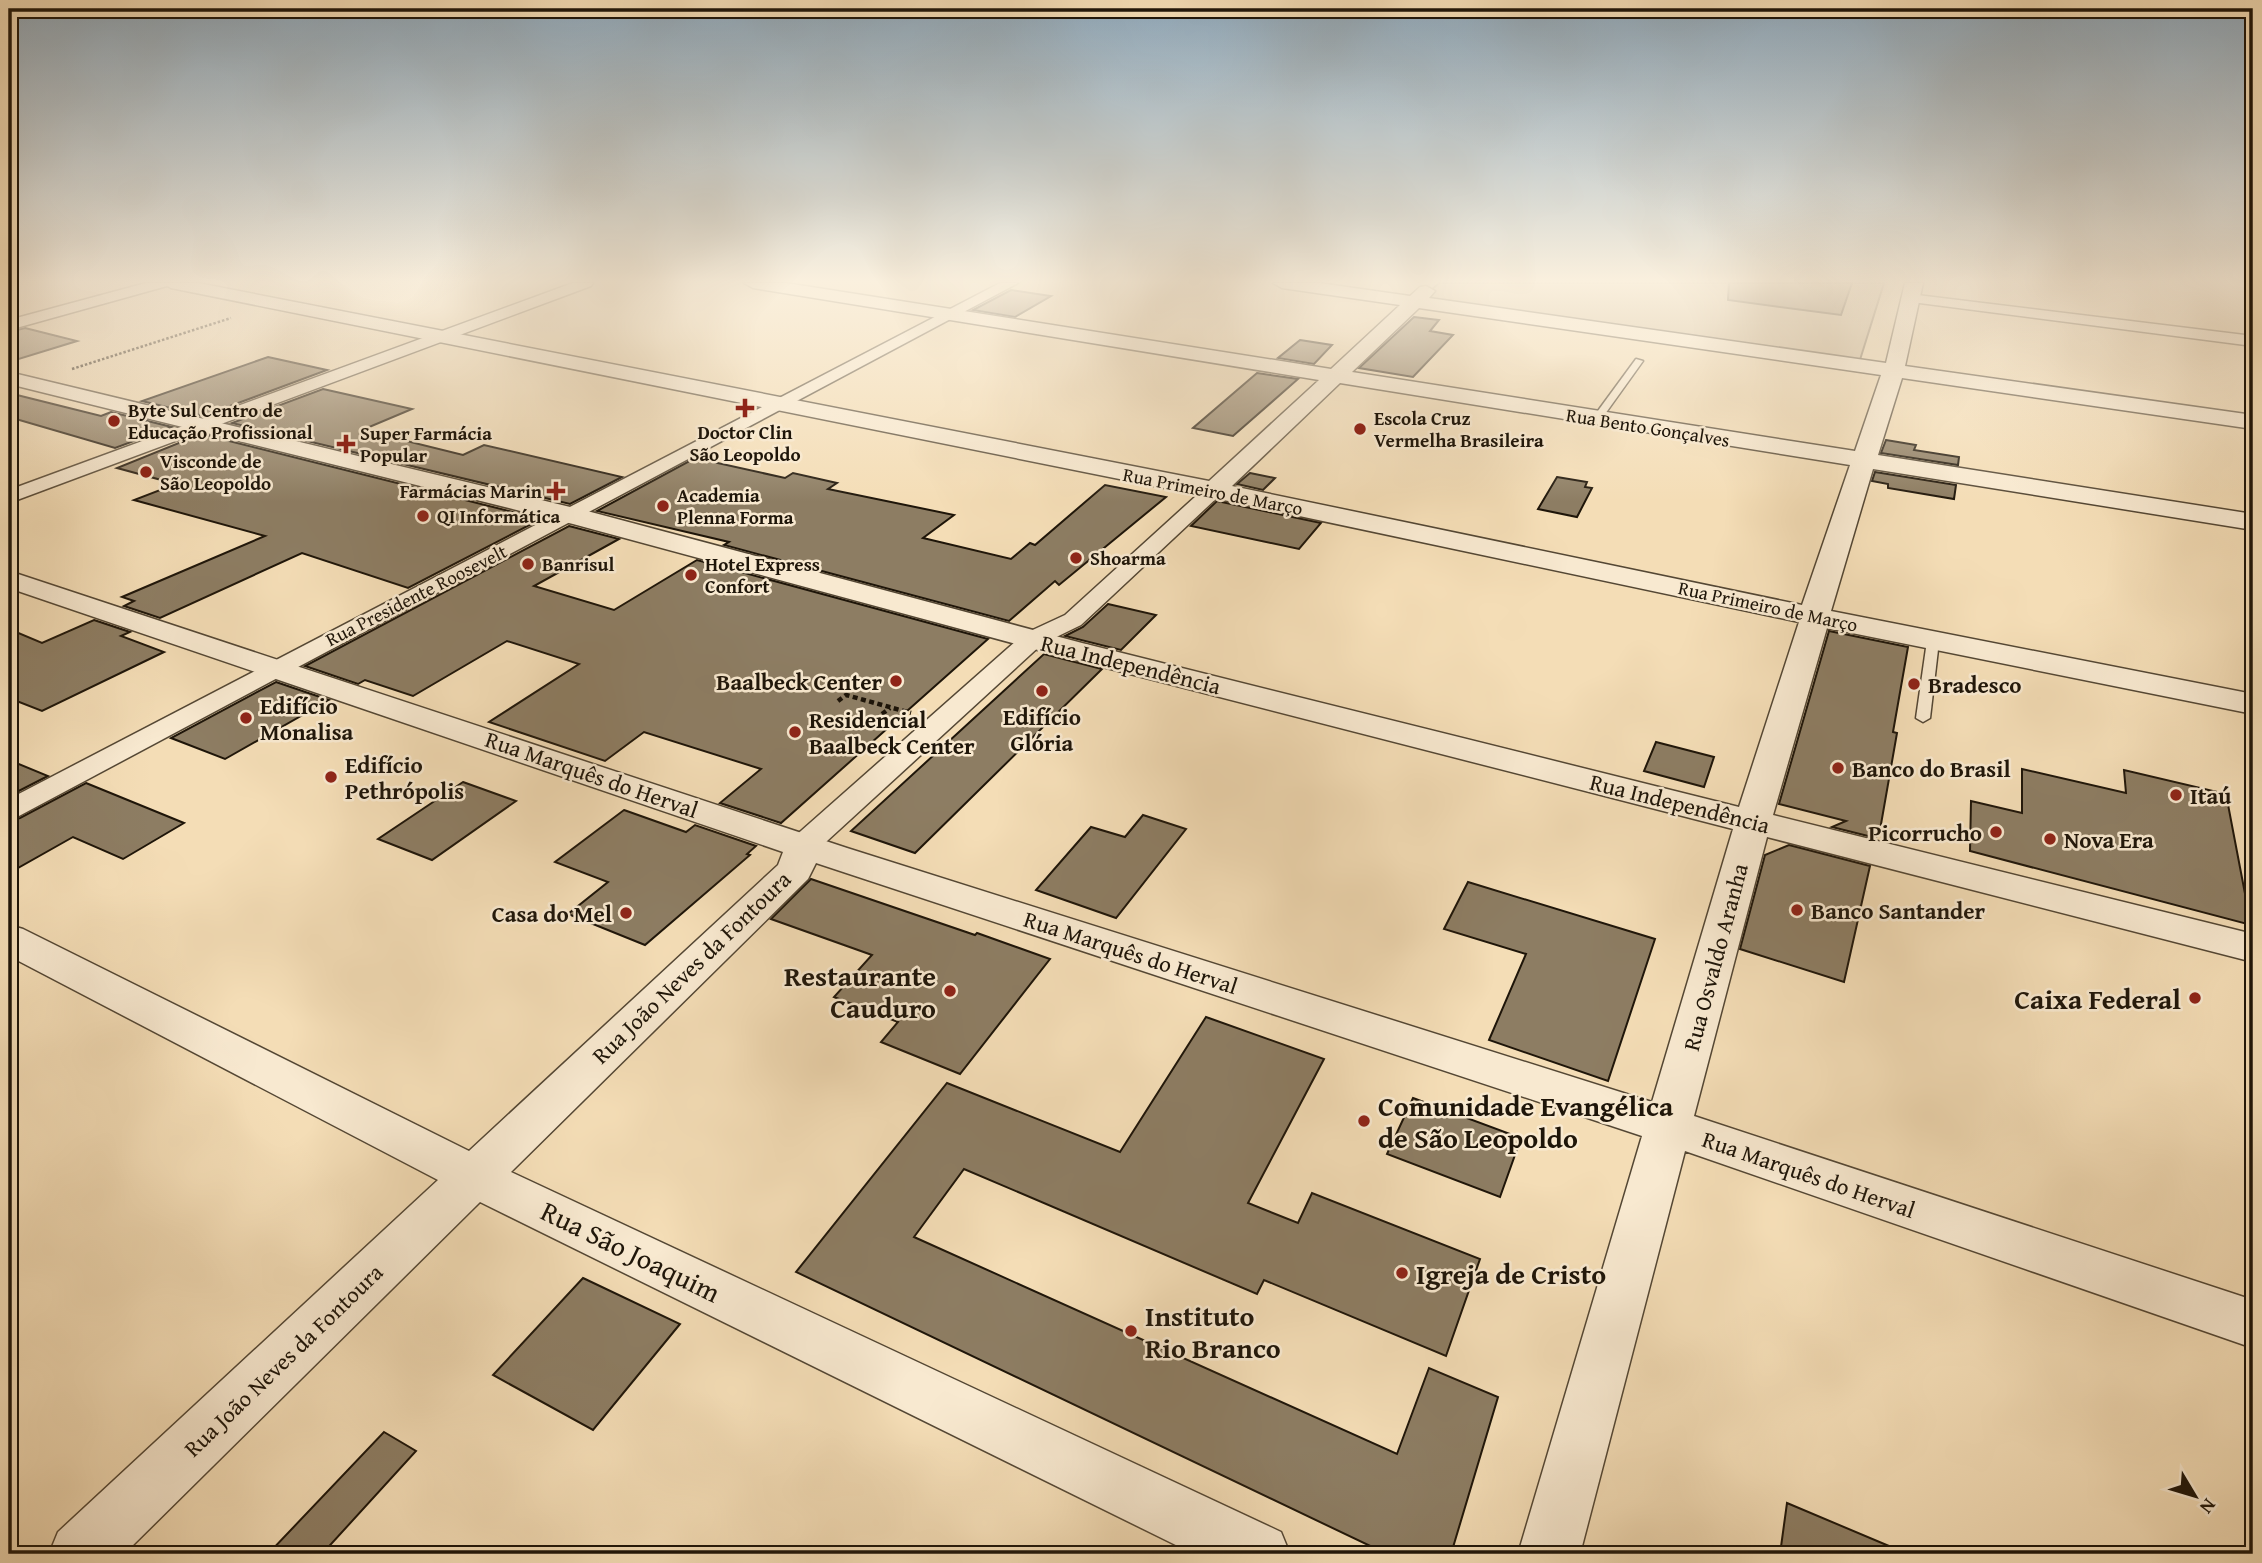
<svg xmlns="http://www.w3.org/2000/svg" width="2262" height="1563" font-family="'Gentium Book Plus',serif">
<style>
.green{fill:#d0bb99;stroke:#776851;stroke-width:2}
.building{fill:#8d7d63;stroke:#1e1509;stroke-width:2}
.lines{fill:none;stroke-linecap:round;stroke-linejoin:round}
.service-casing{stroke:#544734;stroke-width:3}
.minor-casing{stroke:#544734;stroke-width:3}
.tertiary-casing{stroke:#544734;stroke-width:3}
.path-far1{stroke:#1e1509;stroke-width:2.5;stroke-dasharray:2.5 2;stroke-linecap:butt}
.path{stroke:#1e1509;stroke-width:4.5;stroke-dasharray:5 3.5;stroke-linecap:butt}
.service{fill:#f8e9d0;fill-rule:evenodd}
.minor{fill:#f8e9d0;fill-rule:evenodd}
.tertiary{fill:#f8e9d0;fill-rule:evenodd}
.poi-dot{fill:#8f2418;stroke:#f8e9d0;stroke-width:2.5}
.labels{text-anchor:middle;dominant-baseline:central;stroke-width:5;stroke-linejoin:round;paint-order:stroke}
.far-poi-label{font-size:19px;font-weight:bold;fill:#1e1509;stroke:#f8e9d0;text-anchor:start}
.far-street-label{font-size:19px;fill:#1e1509;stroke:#f8e9d0}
.street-label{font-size:23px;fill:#1e1509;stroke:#f8e9d0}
.poi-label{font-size:23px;font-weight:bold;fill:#1e1509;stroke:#f8e9d0;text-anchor:start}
.near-poi-label{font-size:28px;font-weight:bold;fill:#1e1509;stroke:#f8e9d0;text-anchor:start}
.near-street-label{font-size:28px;fill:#1e1509;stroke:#f8e9d0}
</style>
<rect width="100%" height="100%" fill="#f4ddb6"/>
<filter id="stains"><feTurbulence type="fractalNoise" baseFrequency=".00286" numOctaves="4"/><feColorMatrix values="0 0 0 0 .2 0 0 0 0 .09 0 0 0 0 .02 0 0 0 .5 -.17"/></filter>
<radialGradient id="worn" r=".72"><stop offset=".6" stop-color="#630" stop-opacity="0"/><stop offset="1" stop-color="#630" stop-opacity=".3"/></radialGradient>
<path class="green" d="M1439,283H1884L1859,363L1420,300Z"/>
<g class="building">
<path d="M1729,283H1852L1841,315L1728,300Z"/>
<path d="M1011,290L1051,296L1015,317L973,310Z"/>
<path d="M1414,317L1439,320L1430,331L1453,335L1413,377L1359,368Z"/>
<path d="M25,328L77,341L9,362V332Z"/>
<path d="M1300,340L1332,345L1314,364L1278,358Z"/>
<path d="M268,357L327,370L203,416L142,401Z"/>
<path d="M1257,373L1298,379L1233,436L1193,428Z"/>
<path d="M323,389L412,409L362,430L463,455L484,445L622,477L570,504L232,423Z"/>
<path d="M9,393L101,416L111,412L172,427L115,448L9,417Z"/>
<path d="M201,434L541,519L408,588L302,553L160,618L124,606L134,601L122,597L265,536L134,500L176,484L117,468Z"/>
<path d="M1886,440L1916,445L1914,450L1959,457L1958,465L1881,453Z"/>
<path d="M695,458L785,478L793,473L837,483L828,489L954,515L923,538L1011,559L1030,543L1035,545L1105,485L1166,497L1059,585L1055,581L1009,621L724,545L729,542L597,511Z"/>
<path d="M1875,472L1956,485L1954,499L1888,488V484L1872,481Z"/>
<path d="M1250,473L1275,478L1263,490L1237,484Z"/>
<path d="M1557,477L1587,482L1585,487L1592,488L1577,517L1538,509Z"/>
<path d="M1217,501L1321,523L1299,549L1191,526Z"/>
<path d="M569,526L619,539L534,586L614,610L697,560L988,639L781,823L720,803L761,769L644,732L605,761L489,722L579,664L507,641L413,696L365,680L358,684L305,666Z"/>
<path d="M1108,604L1156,615L1121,650L1065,636L1083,627Z"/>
<path d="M94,620L130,632L121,636L164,652L42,711L9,698V629L42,643Z"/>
<path d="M1829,631L1908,647L1893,732L1897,733L1880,830H1878L1876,838L1832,827L1846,821L1779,804Z"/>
<path d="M1044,654L1102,669L915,853L851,831Z"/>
<path d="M276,682L329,700L225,759L171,738Z"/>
<path d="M1656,742L1714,757L1704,787L1644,771Z"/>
<path d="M9,760L48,776L9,796Z"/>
<path d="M2022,769L2126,793L2124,770L2226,794L2251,925L1970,851L1971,801L2022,813Z"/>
<path d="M463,782L516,801L432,860L378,839Z"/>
<path d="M86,783L184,823L123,859L73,837L9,873V821L20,818Z"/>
<path d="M624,810L686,832L695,825L756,846L747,854L750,855L645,945L568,914L608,882L555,862Z"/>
<path d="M1143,815L1186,829L1116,918L1036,890L1091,827L1125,837Z"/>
<path d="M1789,845L1870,866L1844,982L1740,949L1765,855Z"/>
<path d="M811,879L975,935L977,933L1050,959L960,1074L881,1042L898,1022L834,997L872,955L771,919Z"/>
<path d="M1468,882L1655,939L1608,1081L1489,1040L1526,954L1444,929Z"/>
<path d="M1206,1017L1324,1059L1248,1203L1298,1223L1312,1193L1480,1259L1446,1356L1264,1280L1257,1294L964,1169L914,1237L1397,1454L1429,1368L1498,1397L1451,1554H1387L796,1272L947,1083L1120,1152Z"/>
<path d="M1413,1098L1521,1138L1500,1197L1387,1154Z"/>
<path d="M583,1278L680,1324L593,1430L493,1375Z"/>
<path d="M384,1432L416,1451L322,1554H268Z"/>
<path d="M1787,1503L1908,1554H1780Z"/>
</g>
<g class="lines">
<defs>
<g id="service">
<path d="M1636,359L1643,361L1600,421H1594L1592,419Z"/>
<path d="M1933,637L1939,641L1930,718L1923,722L1916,718L1927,641Z"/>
</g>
<g id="minor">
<path d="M146,283H169L167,286L9,330V320Z"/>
<path d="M573,283H593L591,286L9,503V490Z"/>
<path d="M1000,283H1018L19,816L9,819V799Z"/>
<path d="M1909,294L2253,336V346L1904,301L1902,298Z"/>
<path d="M1214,484L1221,486L1224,490L1221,494L1081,625L1042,644L815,852L804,854L793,852L789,845L793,838L1024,634L1065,615L1207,486Z"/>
</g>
<path id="tertiary" d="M162,283H198L1209,481L1319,380L753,288L744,283H786L1331,369L1400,305L1282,288L1273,283H1319L1410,296L1420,287L1426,286L1435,291L1429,298L1886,363L1905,283H1923L1905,366L2253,415V429L1902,378L1878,455L2253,514V530L1873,469L1831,611L2253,694V714L1827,628L1773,815L2253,934V962L1767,837L1694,1116L2253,1300V1348L1685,1151L1580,1554H1518L1642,1136L816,863L808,879L511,1172L1281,1532L1290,1554H1194L480,1202L124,1554H49L58,1532L438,1180L9,956V925L23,929L469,1151L778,865L783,852L9,588V571L847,848L1652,1102L1733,829L1060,656L573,524L9,384V372L591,512L1082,643L1739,807L1799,622L1214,498L171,288ZM1419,308L1881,375L1855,451L1352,372ZM1340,383L1850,465L1802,605L1232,486Z"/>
</defs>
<use href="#service" class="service-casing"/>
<use href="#minor" class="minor-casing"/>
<use href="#tertiary" class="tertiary-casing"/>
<path class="path-far1" d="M72,369L231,318"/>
<g class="path">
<path d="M838,701L846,695L911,713"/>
<path d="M882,714L890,708"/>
</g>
<use href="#service" class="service"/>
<use href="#minor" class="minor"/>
<use href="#tertiary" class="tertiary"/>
</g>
<linearGradient id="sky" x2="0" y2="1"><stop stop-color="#8fa9bc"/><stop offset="0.56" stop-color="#faf0de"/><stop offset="1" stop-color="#faf0de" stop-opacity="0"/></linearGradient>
<rect width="2262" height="502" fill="url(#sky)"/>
<g class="poi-dot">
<path d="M741.5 397.5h7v7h7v7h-7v7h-7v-7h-7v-7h7z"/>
<circle cx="114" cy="421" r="7"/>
<circle cx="1360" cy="429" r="7"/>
<path d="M342.5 433.5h7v7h7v7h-7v7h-7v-7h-7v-7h7z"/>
<circle cx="146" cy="472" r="7"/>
<path d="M552.5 480.5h7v7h7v7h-7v7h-7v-7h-7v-7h7z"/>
<circle cx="663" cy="506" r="7"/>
<circle cx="423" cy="516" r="7"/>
<circle cx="1076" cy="558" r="7"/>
<circle cx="528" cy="564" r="7"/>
<circle cx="691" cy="575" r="7"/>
<circle cx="896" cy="681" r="7"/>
<circle cx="1914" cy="684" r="7"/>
<circle cx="1042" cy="691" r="7"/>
<circle cx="246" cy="718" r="7"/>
<circle cx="795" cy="732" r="7"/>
<circle cx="1838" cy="768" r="7"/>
<circle cx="331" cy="777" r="7"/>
<circle cx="2176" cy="795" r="7"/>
<circle cx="1996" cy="832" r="7"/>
<circle cx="2050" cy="839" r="7"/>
<circle cx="1797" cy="910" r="7"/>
<circle cx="626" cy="913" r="7"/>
<circle cx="950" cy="991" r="7"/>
<circle cx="2195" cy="998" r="7"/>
<circle cx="1364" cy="1121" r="7"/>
<circle cx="1402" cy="1273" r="7"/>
<circle cx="1131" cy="1331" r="7"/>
</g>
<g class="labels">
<g class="far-poi-label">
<text x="128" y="410">Byte Sul Centro de<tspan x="128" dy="22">Educação Profissional</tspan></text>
<text x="1374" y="418">Escola Cruz<tspan x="1374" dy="22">Vermelha Brasileira</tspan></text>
<text x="745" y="432" text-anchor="middle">Doctor Clin<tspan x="745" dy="22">São Leopoldo</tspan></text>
<text x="360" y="433">Super Farmácia<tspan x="360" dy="22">Popular</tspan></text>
<text x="160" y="461">Visconde de<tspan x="160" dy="22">São Leopoldo</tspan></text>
<text x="542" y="491" text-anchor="end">Farmácias Marin</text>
<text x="677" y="495">Academia<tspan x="677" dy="22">Plenna Forma</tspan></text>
<text x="437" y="516">QI Informática</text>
<text x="1090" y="558">Shoarma</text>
<text x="542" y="564">Banrisul</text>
<text x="705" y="564">Hotel Express<tspan x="705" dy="22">Confort</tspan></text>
</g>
<g class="far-street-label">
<text transform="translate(1648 427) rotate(9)">Rua Bento Gonçalves</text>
<text transform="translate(1213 491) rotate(11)">Rua Primeiro de Março</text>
<text transform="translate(416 595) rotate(-27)">Rua Presidente Roosevelt</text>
<text transform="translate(1768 606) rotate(12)">Rua Primeiro de Março</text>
</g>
<g class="street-label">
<text transform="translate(1131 664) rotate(14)">Rua Independência</text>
<text transform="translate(592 774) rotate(19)">Rua Marquês do Herval</text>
<text transform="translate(1680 803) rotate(14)">Rua Independência</text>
<text transform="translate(1131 952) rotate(18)">Rua Marquês do Herval</text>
<text transform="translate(1715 957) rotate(-75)">Rua Osvaldo Aranha</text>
<text transform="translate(691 967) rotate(-44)">Rua João Neves da Fontoura</text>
<text transform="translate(1809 1174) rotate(19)">Rua Marquês do Herval</text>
<text transform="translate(283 1360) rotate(-44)">Rua João Neves da Fontoura</text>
</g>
<g class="poi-label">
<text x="882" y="681" text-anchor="end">Baalbeck Center</text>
<text x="1928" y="684">Bradesco</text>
<text x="260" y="705">Edifício<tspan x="260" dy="26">Monalisa</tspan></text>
<text x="1042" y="716" text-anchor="middle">Edifício<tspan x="1042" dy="26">Glória</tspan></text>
<text x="809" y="719">Residencial<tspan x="809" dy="26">Baalbeck Center</tspan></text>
<text x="345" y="764">Edifício<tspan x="345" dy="26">Pethrópolis</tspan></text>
<text x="1852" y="768">Banco do Brasil</text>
<text x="2190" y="795">Itaú</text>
<text x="1982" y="832" text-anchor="end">Picorrucho</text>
<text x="2064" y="839">Nova Era</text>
<text x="1811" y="910">Banco Santander</text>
<text x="612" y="913" text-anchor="end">Casa do Mel</text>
</g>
<g class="near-poi-label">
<text x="936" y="975" text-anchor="end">Restaurante<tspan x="936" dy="32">Cauduro</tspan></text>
<text x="2181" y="998" text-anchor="end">Caixa Federal</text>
<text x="1378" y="1105">Comunidade Evangélica<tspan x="1378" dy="32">de São Leopoldo</tspan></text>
<text x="1416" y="1273">Igreja de Cristo</text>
<text x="1145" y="1315">Instituto<tspan x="1145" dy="32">Rio Branco</tspan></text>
</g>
<g class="near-street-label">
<text transform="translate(631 1251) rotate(26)">Rua São Joaquim</text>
</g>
</g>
<rect width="2262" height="1563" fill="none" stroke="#f4ddb6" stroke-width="35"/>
<rect x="10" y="10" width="2241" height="1542" fill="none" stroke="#1e1509" stroke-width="3.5"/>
<rect x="18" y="18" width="2227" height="1528" fill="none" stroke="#1e1509" stroke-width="2"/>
<g transform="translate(2195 1496) rotate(128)" stroke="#f8e9d0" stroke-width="5" paint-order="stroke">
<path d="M0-5L12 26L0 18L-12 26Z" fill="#1e1509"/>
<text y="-10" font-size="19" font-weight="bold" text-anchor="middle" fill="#1e1509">N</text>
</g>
<rect width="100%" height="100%" filter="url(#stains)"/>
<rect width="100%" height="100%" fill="url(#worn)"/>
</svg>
